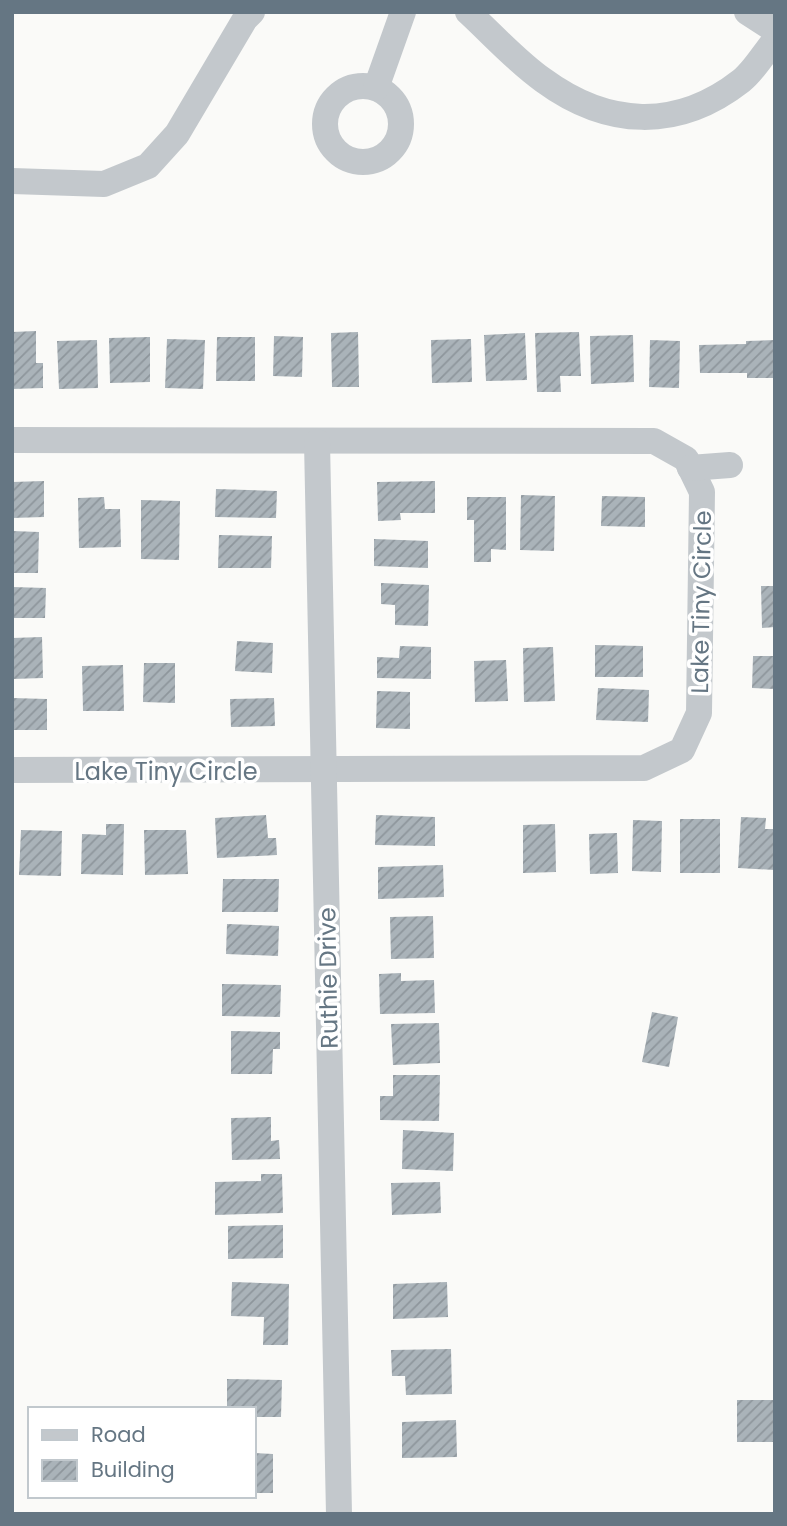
<svg xmlns="http://www.w3.org/2000/svg" width="787" height="1526" font-family="Poppins,sans-serif">
<style>
.building{fill:url(#building-hatch)}
.lines{fill:none;stroke-linecap:round;stroke-linejoin:round}
.minor{stroke:#c3c8cc;stroke-width:26}
.labels{text-anchor:middle;dominant-baseline:central;stroke-width:7;stroke-linejoin:round;paint-order:stroke}
.street-label{font-size:24px;fill:#657683;stroke:#fff}
</style>
<defs>
<pattern id="building-hatch" width="6" height="6" patternUnits="userSpaceOnUse" patternTransform="scale(1.75)"><rect width="6" height="6" fill="#aab3b9"/><path d="M-1 1l2-2M0 6l6-6M5 7l2-2" fill="none" stroke="#8e969c"/></pattern>
</defs>
<rect width="100%" height="100%" fill="#fafaf8"/>
<g class="building">
<path d="M36,331V363H43V388L12,389V332Z"/>
<path d="M358,332L359,387H332L331,333Z"/>
<path d="M579,332L581,376H560L561,392H537L535,333Z"/>
<path d="M525,333L527,380L486,381L484,335Z"/>
<path d="M633,335L634,382L591,384L590,336Z"/>
<path d="M274,336L303,337L302,377L273,376Z"/>
<path d="M150,337V382L110,383L109,338Z"/>
<path d="M217,337H255V381H216Z"/>
<path d="M167,339L205,340L203,389L165,388Z"/>
<path d="M471,339L472,382L432,383L431,340Z"/>
<path d="M97,340L98,388L59,389L57,341Z"/>
<path d="M650,340L680,341L679,388L649,387Z"/>
<path d="M775,340V378H747V373H700L699,345L746,344V341Z"/>
<path d="M44,481V517L12,518V482Z"/>
<path d="M435,481V513H400L401,520L378,521L377,482Z"/>
<path d="M216,489L277,491L276,518L215,517Z"/>
<path d="M521,495L555,496L554,551L520,550Z"/>
<path d="M602,496L645,497V527L601,526Z"/>
<path d="M104,497L105,509H120L121,547L79,548L78,498Z"/>
<path d="M467,497H506V550L491,549V562H474V520H467Z"/>
<path d="M141,500L180,501L179,560L141,559Z"/>
<path d="M12,531L39,532L38,573H12Z"/>
<path d="M219,535L272,536L271,568H218Z"/>
<path d="M374,539L428,541V568L374,566Z"/>
<path d="M381,583L429,585L428,626L395,625V605L381,604Z"/>
<path d="M761,586H775V627L762,628Z"/>
<path d="M12,587L46,588L45,618H12Z"/>
<path d="M42,637L43,678L12,679V638Z"/>
<path d="M237,641L273,643L272,673L235,671Z"/>
<path d="M595,645L643,646V677H595Z"/>
<path d="M400,646L431,647V679L377,678V657L399,658Z"/>
<path d="M553,647L555,701L524,702L523,648Z"/>
<path d="M753,656H775V689L752,688Z"/>
<path d="M506,660L508,701L475,702L474,661Z"/>
<path d="M144,663H175V703L143,702Z"/>
<path d="M123,665L124,711H83L82,666Z"/>
<path d="M598,688L649,690L648,722L596,720Z"/>
<path d="M377,691L410,692V729L376,728Z"/>
<path d="M12,698L47,699V730H12Z"/>
<path d="M274,698L275,726L231,727L230,699Z"/>
<path d="M266,815L268,838H276L277,855L217,858L215,818Z"/>
<path d="M376,815L435,817V846L375,845Z"/>
<path d="M741,817L766,818L765,829H775V870L738,868Z"/>
<rect x="680" y="819" width="40" height="54"/>
<path d="M633,820L662,821L661,872L632,871Z"/>
<path d="M106,824H124L123,875L81,874L82,834L106,835Z"/>
<path d="M555,824L556,872L523,873V825Z"/>
<path d="M21,830L62,831L61,876L19,875Z"/>
<path d="M144,830H186L188,874L145,875Z"/>
<path d="M617,833L618,873L590,874L589,834Z"/>
<path d="M443,865L444,897L378,899V867Z"/>
<path d="M223,879H279L278,912H222Z"/>
<path d="M433,916L434,958L391,959L390,917Z"/>
<path d="M227,924L279,926L278,956L226,954Z"/>
<path d="M401,973V981L434,980L435,1013L380,1014L379,974Z"/>
<path d="M222,984L281,985L280,1017L222,1016Z"/>
<path d="M652,1012L678,1017L669,1067L642,1062Z"/>
<path d="M439,1023L440,1063L393,1065L391,1024Z"/>
<path d="M231,1031L280,1032V1049H273L272,1074H231Z"/>
<path d="M393,1075H440L439,1121L380,1120V1096H393Z"/>
<path d="M271,1117V1141L279,1140L280,1159L232,1160L231,1118Z"/>
<path d="M403,1130L454,1133L453,1171L402,1169Z"/>
<path d="M261,1174H282L283,1213L215,1215V1182L261,1181Z"/>
<path d="M440,1182L441,1213L392,1215L391,1183Z"/>
<path d="M283,1225V1258L228,1259V1226Z"/>
<path d="M232,1282L289,1284L288,1345H263L264,1317L231,1316Z"/>
<path d="M447,1282L448,1317L393,1319V1284Z"/>
<path d="M451,1349L452,1394L406,1395L405,1376H392L391,1350Z"/>
<path d="M227,1379L282,1380L281,1417H254V1409H227Z"/>
<rect x="737" y="1400" width="38" height="42"/>
<path d="M456,1420L457,1457L402,1458V1422Z"/>
<path d="M254,1453L273,1454V1493H254Z"/>
</g>
<g class="lines">
<g class="minor">
<path d="M468,12C492,34 516,61 543,80C607,127 677,131 741,81C754,71 764,53 775,40"/>
<path d="M747,12L775,30"/>
<circle cx="363" cy="124" r="38"/>
<path d="M376,88L403,12"/>
<path d="M12,181L104,184L148,166L177,134L245,19L252,12"/>
<path d="M12,440L654,441L686,459L702,492L699,713L682,750L644,768L12,770"/>
<path d="M317,442L339,1514"/>
<path d="M690,468L730,465"/>
</g>
</g>
<g class="labels">
<g class="street-label">
<text transform="translate(701 602) rotate(-89)">Lake Tiny Circle</text>
<text x="166" y="771">Lake Tiny Circle</text>
<text transform="translate(328 978) rotate(-91)">Ruthie Drive</text>
</g>
</g>
<rect width="787" height="1526" fill="none" stroke="#657683" stroke-width="28"/>
<rect x="28" y="1407" width="228" height="91" fill="#ffffff" stroke="#c1c8cd" stroke-width="2"/>
<rect x="42" y="1430" width="35" height="10" fill="#c3c8cc" stroke="#c1c8cd" stroke-width="2"/>
<text x="91" y="1442" font-size="21" fill="#657683">Road</text>
<rect x="42" y="1460" width="35" height="21" fill="url(#building-hatch)" stroke="#c1c8cd" stroke-width="2"/>
<text x="91" y="1477" font-size="21" fill="#657683">Building</text>
</svg>
